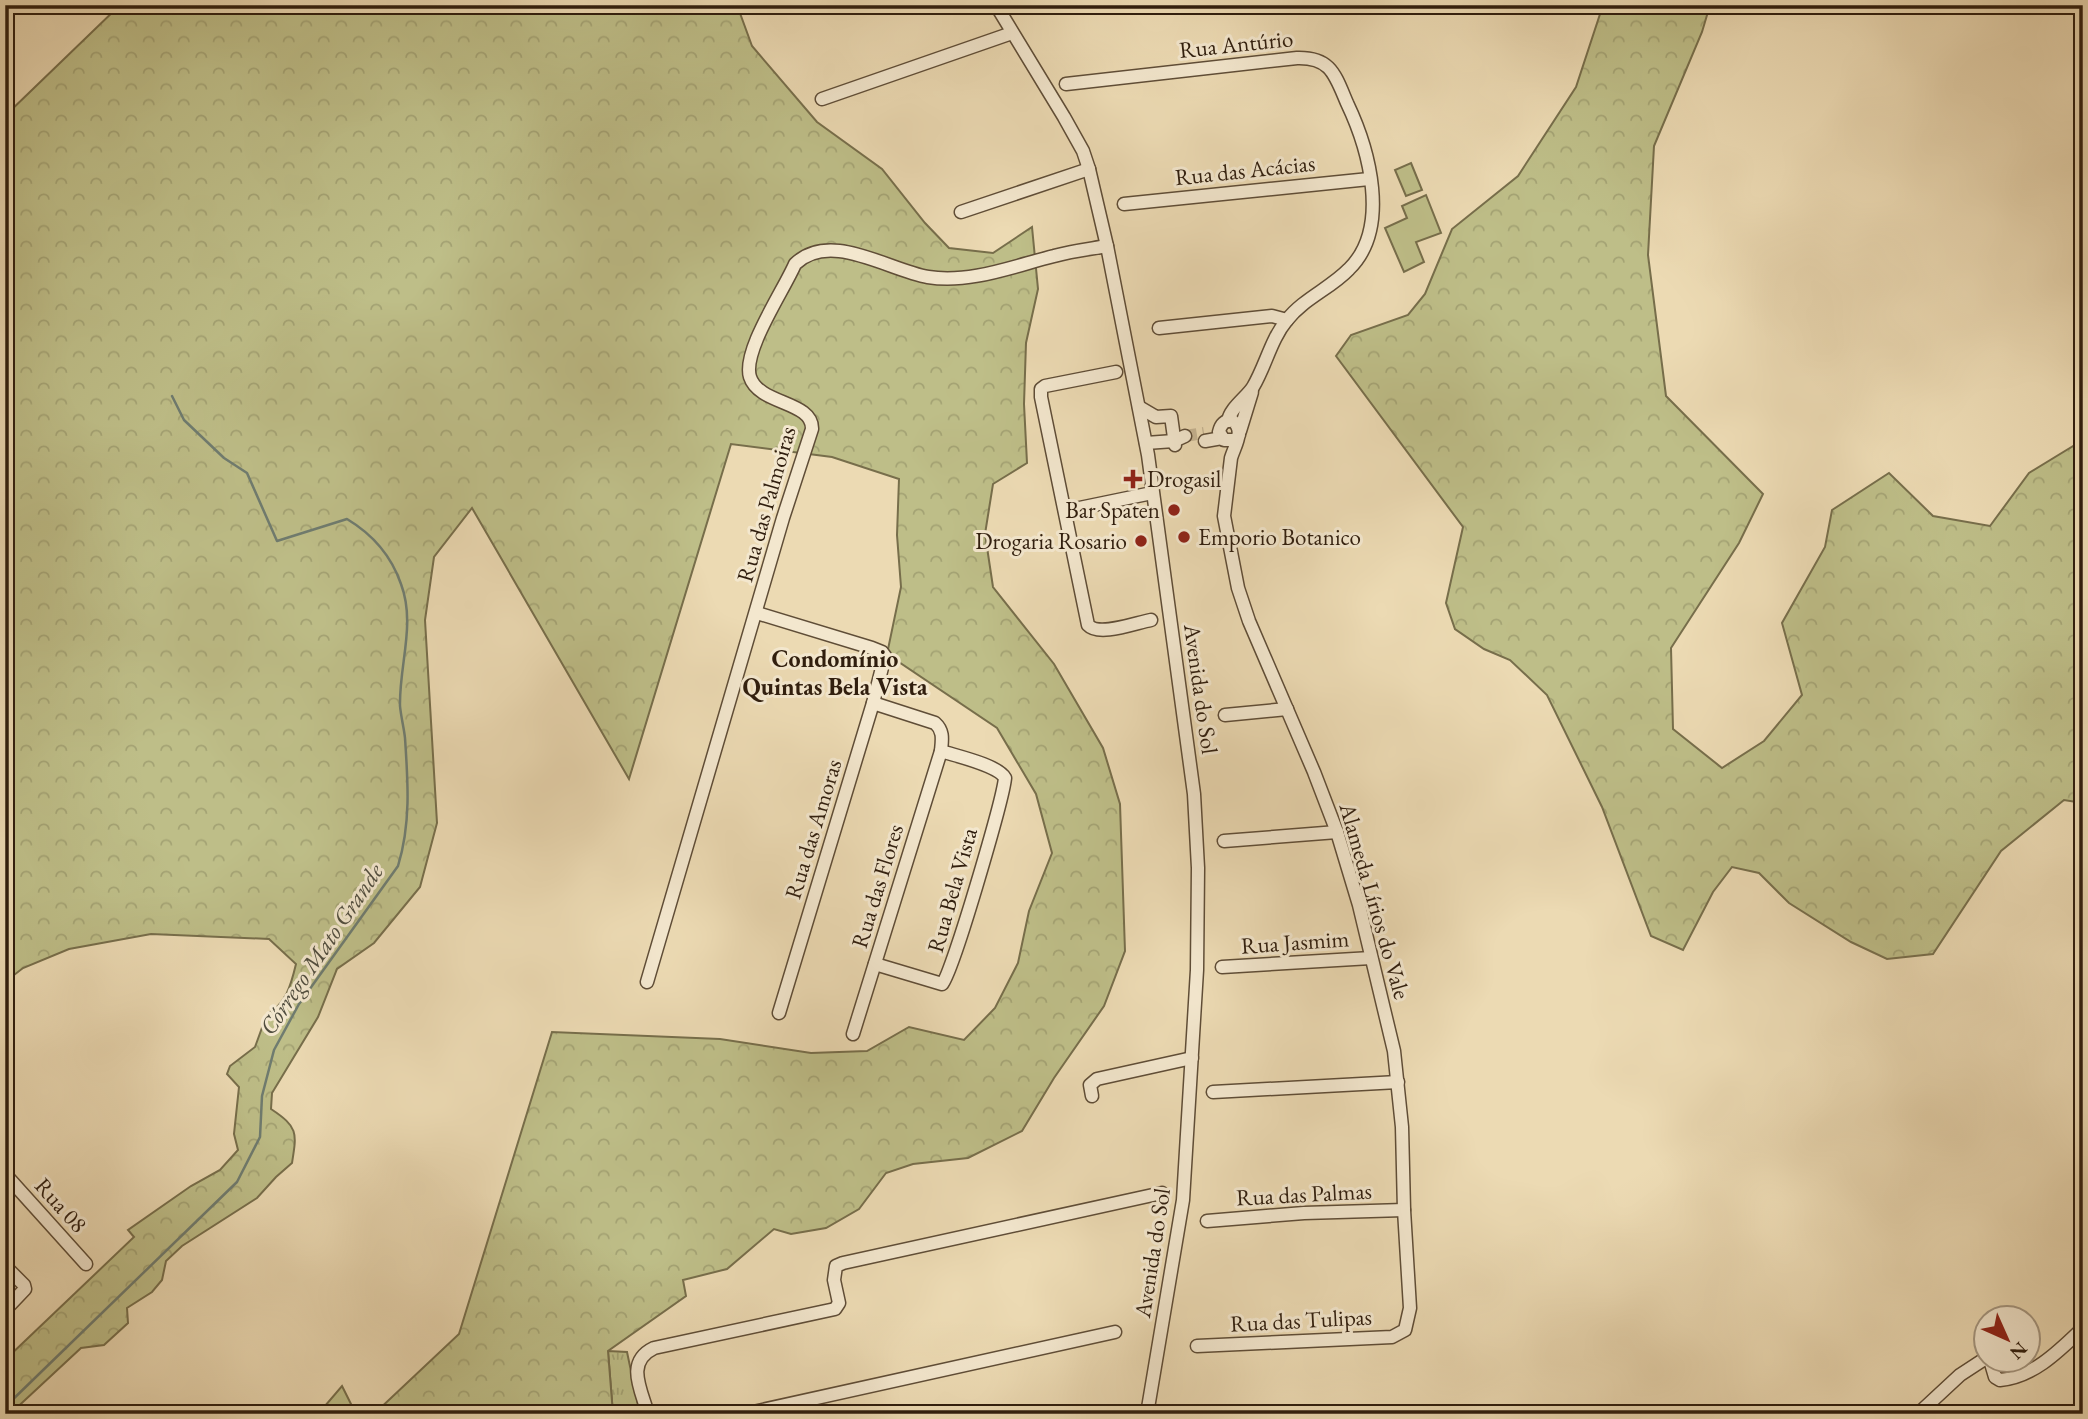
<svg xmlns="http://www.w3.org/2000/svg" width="2088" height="1419" font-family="'EB Garamond',serif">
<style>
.grass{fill:url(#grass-tufts);stroke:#776e4b;stroke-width:2}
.forest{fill:url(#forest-crowns);stroke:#776e4b;stroke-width:2}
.pitch{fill:#bebe88;stroke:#776e4b;stroke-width:2}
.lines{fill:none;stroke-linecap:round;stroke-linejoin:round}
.stream{stroke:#6f7c70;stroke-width:2.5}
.minor-tunnel{stroke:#c6b492;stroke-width:12;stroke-dasharray:12 6;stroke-linecap:butt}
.minor-casing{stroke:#5f4d37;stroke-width:15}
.minor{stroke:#f3e7ce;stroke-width:12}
.poi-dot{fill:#8f2418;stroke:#f3e7ce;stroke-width:2.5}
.labels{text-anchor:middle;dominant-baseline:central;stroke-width:6;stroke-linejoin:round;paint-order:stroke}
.street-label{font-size:23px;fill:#301e0e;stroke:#f3e7ce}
.poi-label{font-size:23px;fill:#301e0e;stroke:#f3e7ce;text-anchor:start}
.neighbourhood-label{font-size:24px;font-weight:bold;fill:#301e0e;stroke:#f3e7ce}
.water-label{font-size:24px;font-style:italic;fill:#504d3f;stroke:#f3e7ce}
</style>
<defs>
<pattern id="grass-tufts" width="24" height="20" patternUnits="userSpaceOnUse" patternTransform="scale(1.75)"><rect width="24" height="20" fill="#bebe88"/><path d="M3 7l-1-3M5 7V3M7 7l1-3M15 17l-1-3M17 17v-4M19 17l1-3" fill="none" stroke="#a4a374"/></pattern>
<pattern id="forest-crowns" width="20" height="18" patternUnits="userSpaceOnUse" patternTransform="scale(1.75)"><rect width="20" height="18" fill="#bebe88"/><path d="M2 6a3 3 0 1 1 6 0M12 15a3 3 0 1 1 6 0" fill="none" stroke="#a4a374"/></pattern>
</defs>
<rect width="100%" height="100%" fill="#ecdab3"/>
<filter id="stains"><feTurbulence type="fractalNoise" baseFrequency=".00286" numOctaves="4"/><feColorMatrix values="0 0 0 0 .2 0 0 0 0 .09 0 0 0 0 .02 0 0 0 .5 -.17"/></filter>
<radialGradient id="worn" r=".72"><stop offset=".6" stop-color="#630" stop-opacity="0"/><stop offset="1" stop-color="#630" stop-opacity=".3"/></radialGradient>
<g class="grass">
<path d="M608,1351L627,1352L640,1414H613Z"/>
<path d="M342,1386L356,1414H318L319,1413Z"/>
</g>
<g class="forest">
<path d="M120,5H737L752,46L817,122L882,169L925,223L949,248L993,253L1032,227L1038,289L1026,343L1024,404L1027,463L993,484L985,534L993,587L1054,664L1103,748L1120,804L1125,951L1104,1006L1054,1078L1022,1131L968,1158L913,1164L886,1173L859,1209L826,1228L791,1234L774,1229L727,1269L683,1280L686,1296L608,1351L613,1414H374L459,1334L552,1032L720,1039L811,1053L867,1051L909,1027L964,1040L995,1008L1018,963L1029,911L1052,853L1036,794L997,728L887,654L901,587L897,535L899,479L832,457L731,444L629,779L472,508L434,557L425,620L437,823L420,887L374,943L337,969L318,1017L272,1093L271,1109C298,1127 297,1132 292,1163L276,1177L257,1198L182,1246L166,1261L162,1280L152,1292L127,1308L128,1323L104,1345L81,1348L10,1414H5V1360L134,1237L128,1230L191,1186L220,1170L238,1150L234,1134L239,1087L227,1074L230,1066L255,1047L267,1014C286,1004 291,985 296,964L269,939L151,934L69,949L23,968L5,982V116Z"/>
<path d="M1603,5H1710L1702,32L1654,146L1648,255L1666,396L1763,494L1739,543L1671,648L1673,729L1722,768L1764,741L1802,695L1782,623L1825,547L1832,510L1889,473L1933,516L1990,526L2029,473L2083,440V803L2064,800L2001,851L1933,954L1887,959L1851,942L1789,903L1759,873L1732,867L1713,892L1683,950L1651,936L1602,807L1547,695L1510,660L1484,649L1455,629L1446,603L1463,527L1336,356L1351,335L1408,315L1425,294L1452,229L1518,176L1576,87Z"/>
</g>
<g class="pitch">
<path d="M1411,163L1422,190L1406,196L1395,170Z"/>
<path d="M1426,195L1441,233L1416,242L1424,262L1404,272L1385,228L1407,218L1402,206Z"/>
</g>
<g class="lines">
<path class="stream" d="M5,1407L237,1182L260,1137L262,1096L274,1050L299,1004L398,866C411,824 408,782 405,738C404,728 401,717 400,706C399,665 416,624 401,584C391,555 372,534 347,519L277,541L247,473L224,458L184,420L172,396"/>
<path class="minor-tunnel" d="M1185,436L1204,433"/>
<defs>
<g id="minor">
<path d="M996,5L1064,117L1083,151L1089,169L1107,246L1148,455L1194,794L1198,868L1197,970L1183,1200L1147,1414"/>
<path d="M1066,84L1297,58C1331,57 1335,75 1347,103C1369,149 1391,228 1349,269C1331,288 1303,299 1287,320C1271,339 1266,365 1253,387C1246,398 1230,408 1228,421"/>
<path d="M822,99L1012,33"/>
<path d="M1124,204L1369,179"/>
<path d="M961,212L1089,169"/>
<path d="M1159,328L1272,316L1287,320"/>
<path d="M1116,372L1045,386L1041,389V397L1088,625C1099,637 1135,623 1151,620"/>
<path d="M1139,407L1156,417L1171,416L1175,445"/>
<path d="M1240,431L1252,392"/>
<path d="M1205,441L1222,438"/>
<path d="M1146,443L1174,441L1185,436"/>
<path d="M1065,511L1152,493"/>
<path d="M757,613L872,648L882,652L885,656L873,703L779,1013"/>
<path d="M1225,715L1287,709"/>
<path d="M1224,841L1337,832"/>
<path d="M875,964L942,984C952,975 1003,799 1005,778C998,765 956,756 941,751"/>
<path d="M1222,967L1371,958"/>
<path d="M647,982L783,518L812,429C813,401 759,405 750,377C742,351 784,290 795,264C830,230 888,270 928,277C969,284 1014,266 1054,256C1072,251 1090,249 1107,246"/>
<path d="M853,1034L941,751C942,740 944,731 935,723L873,703"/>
<path d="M1213,1092L1398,1082"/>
<path d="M1092,1096L1090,1085L1097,1079L1192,1058"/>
<path d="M5,1174L86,1264"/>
<path d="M1207,1221L1304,1213L1404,1210"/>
<path d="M5,1266L24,1285L25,1289L5,1310"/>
<path d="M1197,1346L1392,1337L1405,1330L1410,1308L1404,1210L1402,1127L1394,1051L1359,905L1337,832L1314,772L1249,621L1238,588L1224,516L1231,458C1235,445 1245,431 1233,421C1224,420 1221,424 1219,432L1224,440H1235L1239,435"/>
<path d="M1990,1360L1995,1377L2000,1380C2034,1377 2060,1350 2083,1328"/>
<path d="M648,1414C641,1389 625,1362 654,1348L835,1309L839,1303L834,1280L836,1266L843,1263L1162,1193"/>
<path d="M744,1414L1115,1332"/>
<path d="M1918,1414L1960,1375L1986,1358"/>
</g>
</defs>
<use href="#minor" class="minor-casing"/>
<use href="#minor" class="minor"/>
</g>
<g class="poi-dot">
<path d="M1129.5 468.5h7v7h7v7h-7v7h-7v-7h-7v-7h7z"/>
<circle cx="1174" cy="510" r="7"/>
<circle cx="1184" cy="537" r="7"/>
<circle cx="1141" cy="541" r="7"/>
</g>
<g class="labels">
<g class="street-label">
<text transform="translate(1236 44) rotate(-6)">Rua Antúrio</text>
<text transform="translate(1245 170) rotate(-6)">Rua das Acácias</text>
<text transform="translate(766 504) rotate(-74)">Rua das Palmoiras</text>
<text transform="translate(1201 689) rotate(82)">Avenida do Sol</text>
<text transform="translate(813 829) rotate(-73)">Rua das Amoras</text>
<text transform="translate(877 886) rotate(-73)">Rua das Flores</text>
<text transform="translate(952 890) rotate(-74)">Rua Bela Vista</text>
<text transform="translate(1375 901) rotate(74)">Alameda Lírios do Vale</text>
<text transform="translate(1295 942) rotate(-4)">Rua Jasmim</text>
<text transform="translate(1304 1194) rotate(-3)">Rua das Palmas</text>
<text transform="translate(61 1205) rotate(48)">Rua 08</text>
<text transform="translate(1152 1253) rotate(-81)">Avenida do Sol</text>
<text transform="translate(1301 1320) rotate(-3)">Rua das Tulipas</text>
</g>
<g class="poi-label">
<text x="1147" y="479">Drogasil</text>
<text x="1160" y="510" text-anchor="end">Bar Spaten</text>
<text x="1198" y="537">Emporio Botanico</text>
<text x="1127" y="541" text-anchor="end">Drogaria Rosario</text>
</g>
<g class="neighbourhood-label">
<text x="835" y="658">Condomínio<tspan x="835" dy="28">Quintas Bela Vista</tspan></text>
</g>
<g class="water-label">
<text transform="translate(321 949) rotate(-56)">Córrego Mato Grande</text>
</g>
</g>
<rect width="2088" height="1419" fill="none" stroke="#ecdab3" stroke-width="28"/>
<rect x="7" y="7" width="2074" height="1405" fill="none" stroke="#301e0e" stroke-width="3.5"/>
<rect x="14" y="14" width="2060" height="1391" fill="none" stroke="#301e0e" stroke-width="2"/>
<g transform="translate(2007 1339) rotate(135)"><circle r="33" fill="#f3e7ce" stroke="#a59781" stroke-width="2"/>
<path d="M0-5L12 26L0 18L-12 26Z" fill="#8f2418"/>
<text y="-10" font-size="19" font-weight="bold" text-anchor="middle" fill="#301e0e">N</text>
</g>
<rect width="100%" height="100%" filter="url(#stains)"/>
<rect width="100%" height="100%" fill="url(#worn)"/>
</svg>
